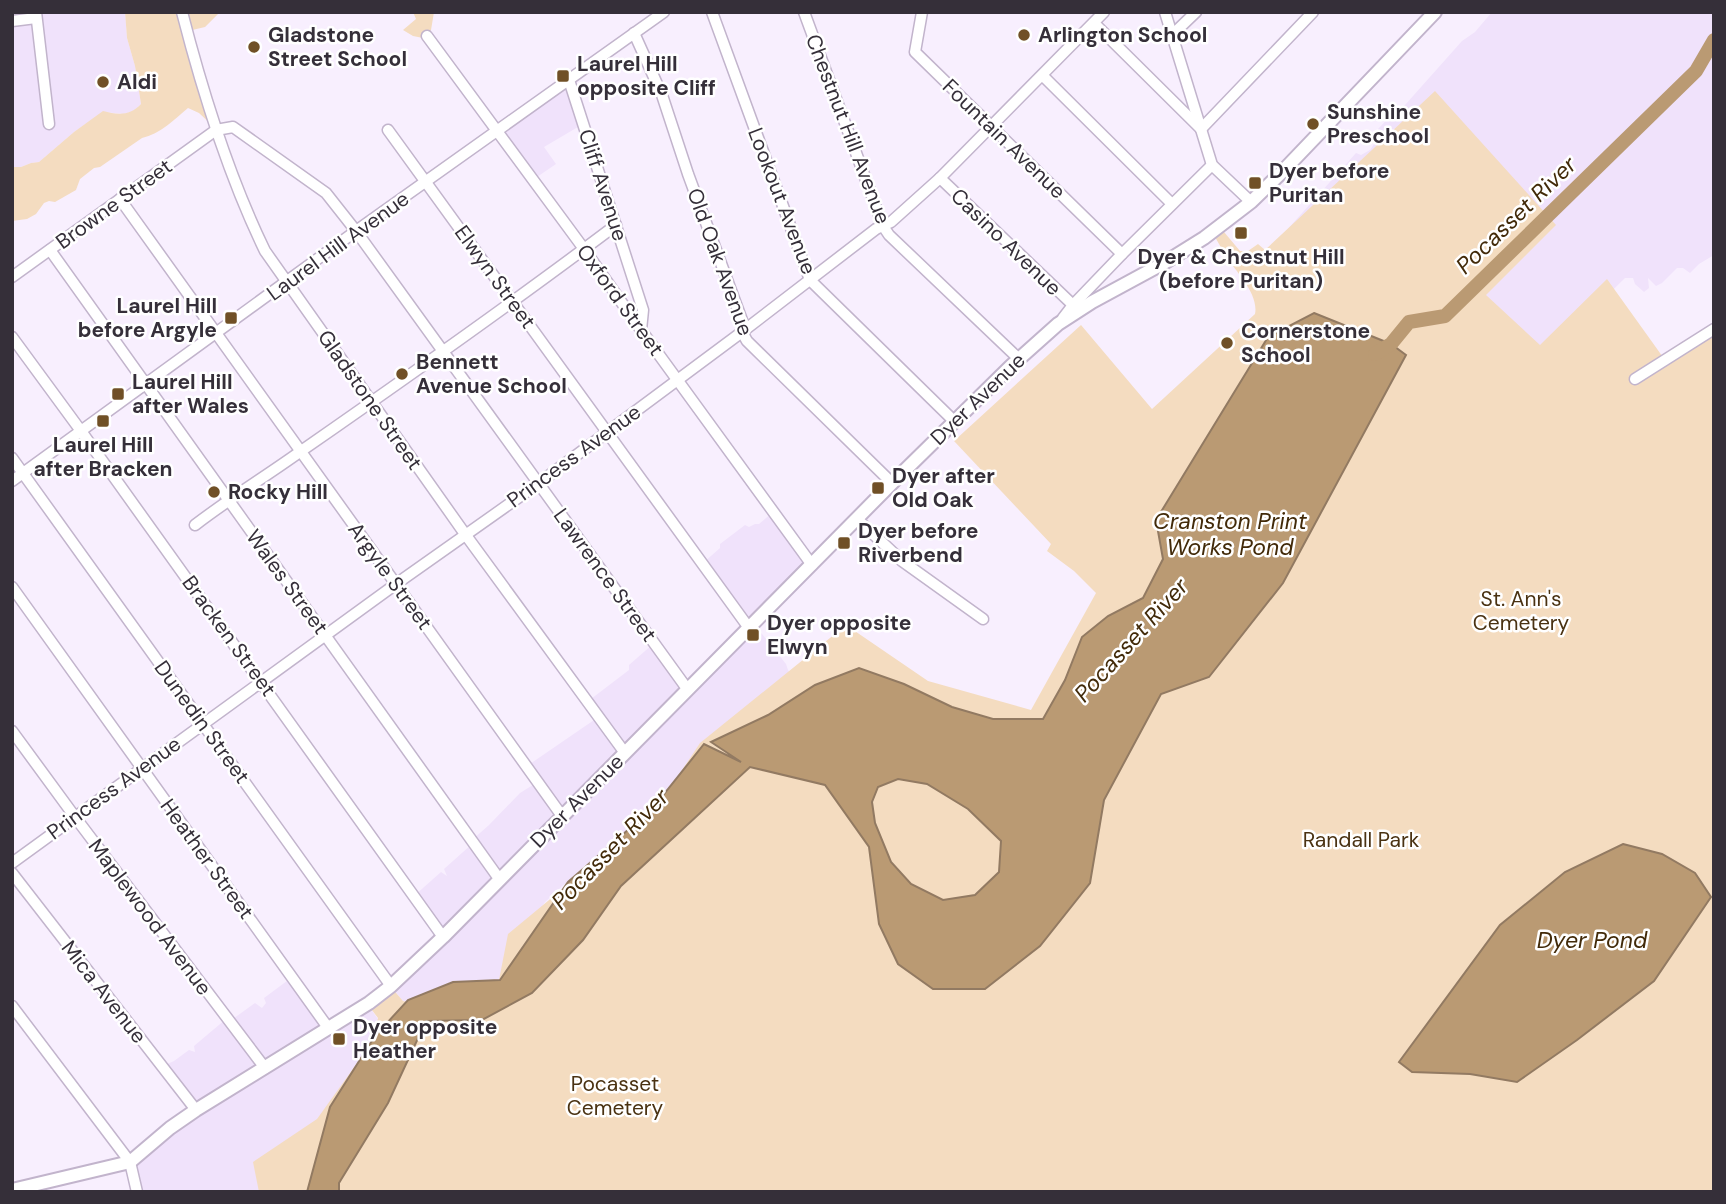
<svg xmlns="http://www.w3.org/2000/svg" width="1726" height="1204" font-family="'DM Sans',sans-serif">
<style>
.built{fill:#f0e2fb}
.green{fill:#f4dcc0}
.water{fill:#ba9a73;stroke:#927a62;stroke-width:2;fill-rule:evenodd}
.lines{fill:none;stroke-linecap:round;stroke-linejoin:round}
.river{stroke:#ba9a73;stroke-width:14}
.minor-casing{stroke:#c2b4cc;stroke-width:13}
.major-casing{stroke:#c2b4cc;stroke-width:16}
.minor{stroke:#fff;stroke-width:10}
.major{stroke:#fff;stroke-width:12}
.poi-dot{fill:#705026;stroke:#fff;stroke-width:2.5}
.labels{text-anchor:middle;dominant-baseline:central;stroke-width:5;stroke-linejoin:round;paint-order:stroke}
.poi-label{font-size:21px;font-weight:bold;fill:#352f39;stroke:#fff;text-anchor:start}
.street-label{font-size:21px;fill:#352f39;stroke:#fff}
.park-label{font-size:21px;fill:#4a3212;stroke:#fff}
.water-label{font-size:23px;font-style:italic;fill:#422a09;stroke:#fff}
</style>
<rect width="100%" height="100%" fill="#f8effe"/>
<g class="built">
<path d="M38,12H125L127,38L135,66L141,104L134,111L124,114L103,112L74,132L39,162L31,163L21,167H12V21Z"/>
<path d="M1492,12H1714V255L1699,264L1690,273L1683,268H1677L1662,283L1656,286L1648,278L1649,288L1644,292L1635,284L1633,278H1625L1542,360L1285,232L1356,153L1361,155L1370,150L1379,137L1378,129L1397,109L1405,105L1462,41L1475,32Z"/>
<path d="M568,82L583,124L544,147L556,164L534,179L503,137V127Z"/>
<path d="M773,512L810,564L753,626L762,634L786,664L788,670L803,688L662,801L606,853L585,865L545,902L531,924L525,952L496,984L407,1002L403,1001L391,987L440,939L414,896L441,872L447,876L444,869L472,844V840L489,825L520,793L536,783L527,766L597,718L587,702L629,670V665L653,644L686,689L748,629L703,563L720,548V544L745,525L749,527L755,524H759Z"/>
<path d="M291,978L327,1027L368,1005L385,1029L371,1041L349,1076L302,1192H136L128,1163L194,1110L163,1066L174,1061L189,1050L195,1052L194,1046L226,1019L230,1021L255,1003L262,1008L266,1003L264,998Z"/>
</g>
<g class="green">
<path d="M125,12H220L205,27L188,31L214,127L199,113L188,108C175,119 160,134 142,138L100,167L94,168L80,179L76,190L55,202L49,201L44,203L36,214L27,219L12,221V167H21L31,163L39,162L74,132L103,111C118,115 130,116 141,104L135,66L127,38Z"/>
<path d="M413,12H434L431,30L423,38L413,36L403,30L416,19Z"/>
<path d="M1435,91L1556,225L1486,295L1540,345L1607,279L1665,360L1714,329V1192H259L253,1162L317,1119L383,1027L377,1022L378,1018L368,1005L391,987L403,1001L407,1002L465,986L499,980L508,934L653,814L700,743L846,625L928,681L1031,710L1096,593L1074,571L1047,551L1051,544L954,441L1081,325L1152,409L1255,314C1259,294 1236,272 1226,256C1221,248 1217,240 1212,232L1219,226L1240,251H1248L1258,244L1265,250Z"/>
</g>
<g class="water">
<path d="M1314,313L1391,344L1406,355L1283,583L1209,677L1161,694L1104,800L1090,883L1040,946L985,989H933L898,964L879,924L869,847L825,785L750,767L621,886L583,940L532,993L482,1020L426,1021L388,1103L339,1183V1192H307L330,1107L375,1036L408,1000L453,982L500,980L568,882L652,809L704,744L741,762L711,742L768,715L815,685L859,668L904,684L952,707L993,719H1043L1065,680L1082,637L1108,616L1143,598L1163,559L1156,520L1268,337ZM898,779L927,784L968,809L1001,841L999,872L975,895L943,900L911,884L891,862L875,823L872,802L878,787Z"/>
<path d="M1623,844L1662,854L1695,873L1711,897L1654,981L1577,1040L1517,1082L1470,1074L1412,1072L1399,1062L1500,925L1565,872Z"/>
</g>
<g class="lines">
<path class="river" d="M1375,354L1391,344L1409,322L1445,316L1696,71L1714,40"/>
<defs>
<g id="minor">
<path d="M36,12L49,124"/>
<path d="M182,12C203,94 228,175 265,251L465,534L625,753"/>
<path d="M712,12L810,280L954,421"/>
<path d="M804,12L883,226L889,235L1019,359"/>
<path d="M922,12L915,52L1122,254"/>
<path d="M1165,12L1212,165L1251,202"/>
<path d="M12,21L36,18"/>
<path d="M1094,23L1201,129L1313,12"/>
<path d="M634,33L662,95L688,174L743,323L742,332L747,341L892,483"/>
<path d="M1172,35L1196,12"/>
<path d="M427,36L584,249L641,330L812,565"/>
<path d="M1043,76L1172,204"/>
<path d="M569,80L643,310L641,330"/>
<path d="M388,130L749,628"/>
<path d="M940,178L1073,305"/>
<path d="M120,199L562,816"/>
<path d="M50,250L500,880"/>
<path d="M12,277L216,130L233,127L326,193L356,231L688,690"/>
<path d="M1063,318L1073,305L1122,254L1212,165"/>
<path d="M12,337L81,431L443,937"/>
<path d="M1635,379L1714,329"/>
<path d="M12,458L391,986"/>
<path d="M12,481L356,231L664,12"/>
<path d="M857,519L902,561L983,619"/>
<path d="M195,525C230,498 268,475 304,449C409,376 514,302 616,225"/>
<path d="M12,587L329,1029"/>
<path d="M12,731L75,817L265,1068"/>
<path d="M12,863L396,584L539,483L742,332L876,229L891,222L940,178L1104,12"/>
<path d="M12,873L196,1110"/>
<path d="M12,1006L130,1162L137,1192"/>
</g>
<path id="major" d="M12,1190L130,1162L170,1128L196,1110L369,1003L391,986L443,937L892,483L1011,366L1058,324L1092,302L1164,263L1204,238L1251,202L1282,172L1435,12"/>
</defs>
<use href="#minor" class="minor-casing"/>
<use href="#major" class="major-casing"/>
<use href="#minor" class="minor"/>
<use href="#major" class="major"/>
</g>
<g class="poi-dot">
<circle cx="1024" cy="35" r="7"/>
<circle cx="254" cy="47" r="7"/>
<rect x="556" y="69" width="14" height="14" rx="3.5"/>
<circle cx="103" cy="82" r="7"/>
<circle cx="1313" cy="124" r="7"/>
<rect x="1248" y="176" width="14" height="14" rx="3.5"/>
<rect x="1234" y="226" width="14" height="14" rx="3.5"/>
<rect x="224" y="311" width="14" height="14" rx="3.5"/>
<circle cx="1227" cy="343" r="7"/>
<circle cx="402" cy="374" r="7"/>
<rect x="111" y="387" width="14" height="14" rx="3.5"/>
<rect x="96" y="414" width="14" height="14" rx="3.5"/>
<rect x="871" y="481" width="14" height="14" rx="3.5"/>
<circle cx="214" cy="492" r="7"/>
<rect x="837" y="536" width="14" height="14" rx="3.5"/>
<rect x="746" y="628" width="14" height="14" rx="3.5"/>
<rect x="332" y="1032" width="14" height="14" rx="3.5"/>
</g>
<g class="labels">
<g class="poi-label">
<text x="268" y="35">Gladstone<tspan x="268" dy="24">Street School</tspan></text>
<text x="1038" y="35">Arlington School</text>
<text x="577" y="64">Laurel Hill<tspan x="577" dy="24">opposite Cliff</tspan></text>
<text x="117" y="82">Aldi</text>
<text x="1327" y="112">Sunshine<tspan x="1327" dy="24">Preschool</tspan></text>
<text x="1269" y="171">Dyer before<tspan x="1269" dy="24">Puritan</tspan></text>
<text x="1241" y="257" text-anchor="middle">Dyer &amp; Chestnut Hill<tspan x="1241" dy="24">(before Puritan)</tspan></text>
<text x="217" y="306" text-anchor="end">Laurel Hill<tspan x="217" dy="24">before Argyle</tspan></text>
<text x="1241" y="331">Cornerstone<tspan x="1241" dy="24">School</tspan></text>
<text x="416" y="362">Bennett<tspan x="416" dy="24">Avenue School</tspan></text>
<text x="132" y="382">Laurel Hill<tspan x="132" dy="24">after Wales</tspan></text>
<text x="103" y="445" text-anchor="middle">Laurel Hill<tspan x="103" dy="24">after Bracken</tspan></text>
<text x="892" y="476">Dyer after<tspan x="892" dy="24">Old Oak</tspan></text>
<text x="228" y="492">Rocky Hill</text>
<text x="858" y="531">Dyer before<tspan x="858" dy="24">Riverbend</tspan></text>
<text x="767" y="623">Dyer opposite<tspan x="767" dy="24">Elwyn</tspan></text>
<text x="353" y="1027">Dyer opposite<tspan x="353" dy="24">Heather</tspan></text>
</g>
<g class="street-label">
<text transform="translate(848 129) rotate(69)">Chestnut Hill Avenue</text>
<text transform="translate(1004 139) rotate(44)">Fountain Avenue</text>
<text transform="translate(603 185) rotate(72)">Cliff Avenue</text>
<text transform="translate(782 201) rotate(69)">Lookout Avenue</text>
<text transform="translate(114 204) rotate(-36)">Browne Street</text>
<text transform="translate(1006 242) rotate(44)">Casino Avenue</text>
<text transform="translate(338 246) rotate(-36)">Laurel Hill Avenue</text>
<text transform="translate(720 262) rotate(70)">Old Oak Avenue</text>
<text transform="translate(495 277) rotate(54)">Elwyn Street</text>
<text transform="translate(620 300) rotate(54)">Oxford Street</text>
<text transform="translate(978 399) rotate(-44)">Dyer Avenue</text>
<text transform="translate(370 400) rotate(55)">Gladstone Street</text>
<text transform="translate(574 456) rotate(-36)">Princess Avenue</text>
<text transform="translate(605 575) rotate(54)">Lawrence Street</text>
<text transform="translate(390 576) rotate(54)">Argyle Street</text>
<text transform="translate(287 582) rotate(54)">Wales Street</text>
<text transform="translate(229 636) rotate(54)">Bracken Street</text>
<text transform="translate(202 722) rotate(54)">Dunedin Street</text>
<text transform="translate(114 788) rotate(-36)">Princess Avenue</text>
<text transform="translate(577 801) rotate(-45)">Dyer Avenue</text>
<text transform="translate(207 859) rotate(54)">Heather Street</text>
<text transform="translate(150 917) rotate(53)">Maplewood Avenue</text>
<text transform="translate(104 992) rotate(52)">Mica Avenue</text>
</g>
<g class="park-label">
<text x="1521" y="599">St. Ann's<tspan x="1521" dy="24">Cemetery</tspan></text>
<text x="1361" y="840">Randall Park</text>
<text x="615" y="1084">Pocasset<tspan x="615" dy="24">Cemetery</tspan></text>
</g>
<g class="water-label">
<text transform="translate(1516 215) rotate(-44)">Pocasset River</text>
<text x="1230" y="521">Cranston Print<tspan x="1230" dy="26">Works Pond</tspan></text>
<text transform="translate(1131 640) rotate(-48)">Pocasset River</text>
<text transform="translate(610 849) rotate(-46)">Pocasset River</text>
<text x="1592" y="940">Dyer Pond</text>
</g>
</g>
<rect width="1726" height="1204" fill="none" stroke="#352f39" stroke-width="28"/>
</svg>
